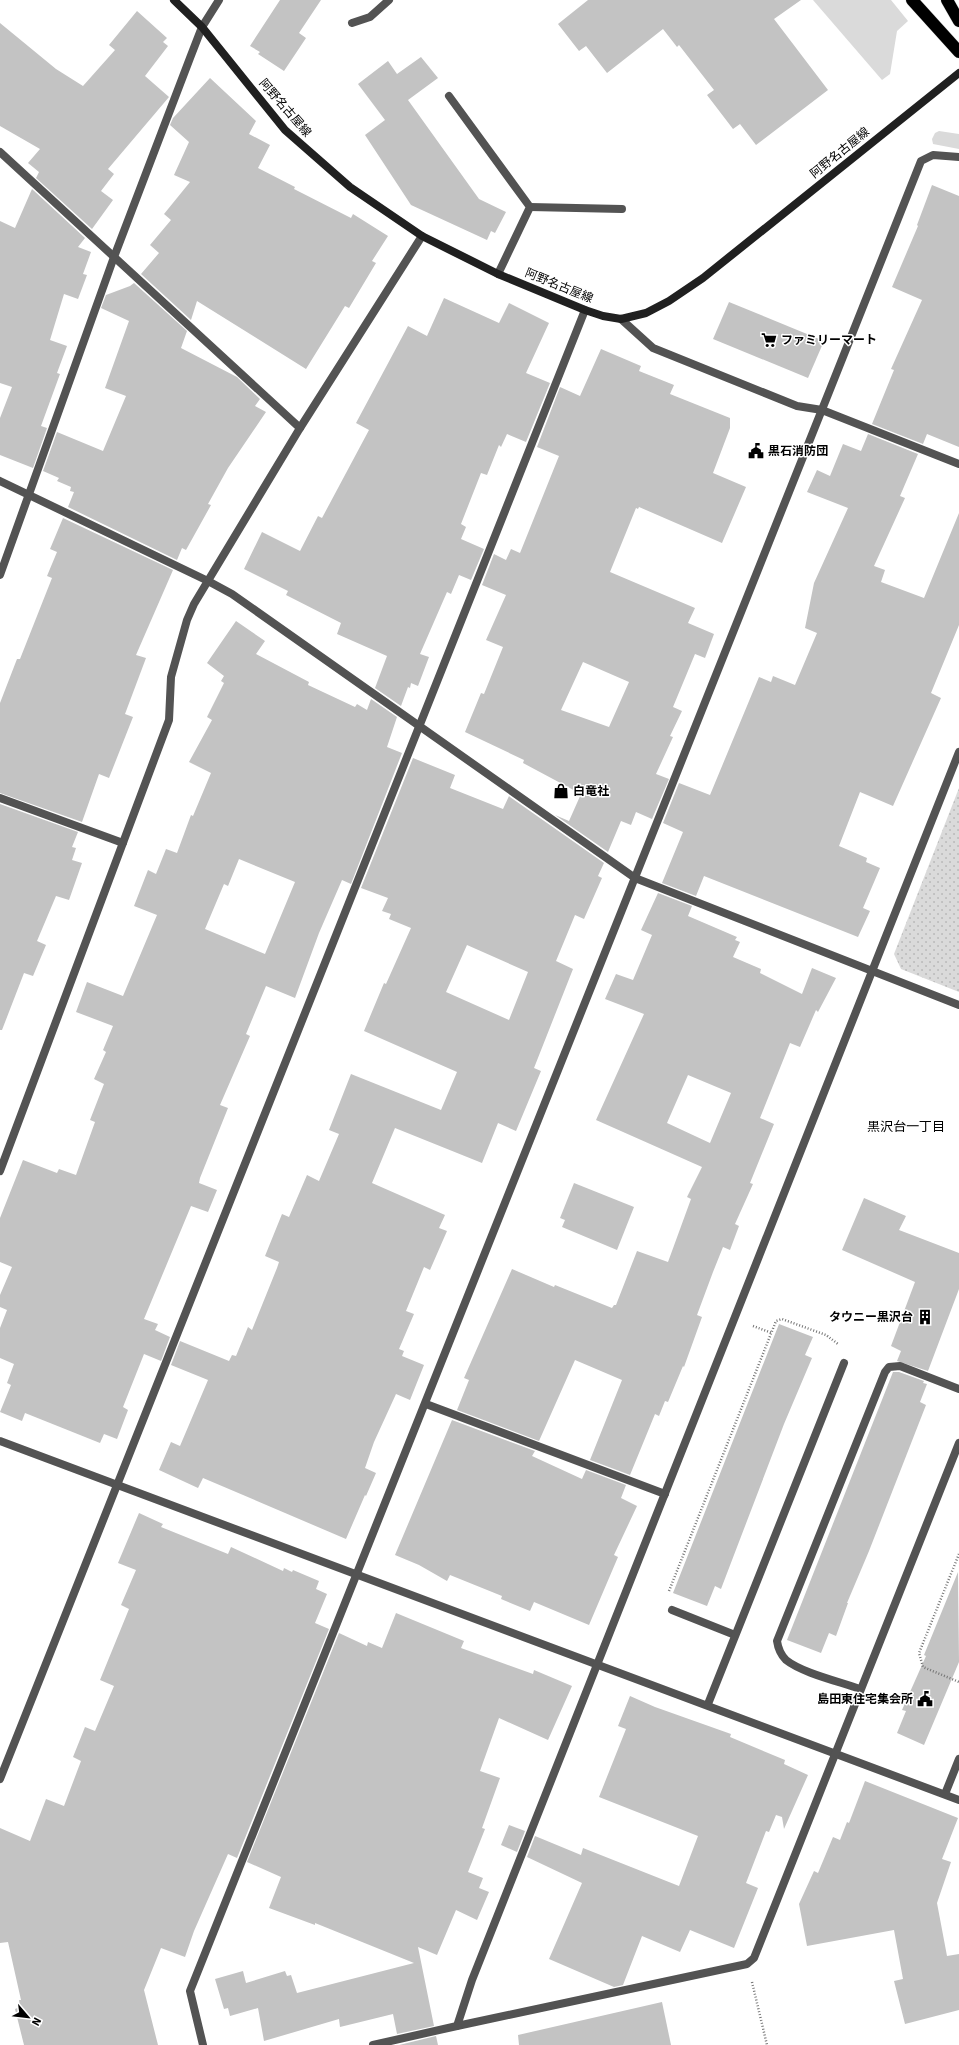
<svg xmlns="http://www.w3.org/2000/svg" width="959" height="2045" font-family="Signika,'Noto Sans JP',sans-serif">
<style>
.green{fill:#dadada}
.park{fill:url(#park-dots)}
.building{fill:#c3c3c3;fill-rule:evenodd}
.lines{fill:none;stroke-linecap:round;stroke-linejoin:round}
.highway-casing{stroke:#dbdbdb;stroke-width:13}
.path{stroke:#757575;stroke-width:2.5;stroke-dasharray:1 2;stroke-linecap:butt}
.lane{stroke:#535353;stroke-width:8}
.street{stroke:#535353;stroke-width:8}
.secondary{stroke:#202020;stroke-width:8}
.highway{stroke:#000;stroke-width:12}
.labels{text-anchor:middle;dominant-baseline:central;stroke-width:3;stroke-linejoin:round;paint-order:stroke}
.street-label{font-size:12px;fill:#000;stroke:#fff}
.poi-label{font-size:12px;font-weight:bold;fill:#000;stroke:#fff;text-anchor:start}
.neighbourhood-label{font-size:13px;fill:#000;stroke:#fff}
</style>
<defs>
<pattern id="park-dots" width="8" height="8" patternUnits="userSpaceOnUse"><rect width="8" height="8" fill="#dadada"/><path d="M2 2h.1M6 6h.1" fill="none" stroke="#b9b9b9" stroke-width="1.8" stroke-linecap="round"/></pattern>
</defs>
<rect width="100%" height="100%" fill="#fff"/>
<g class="green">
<path d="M813,0H891L908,21L897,31L890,74L882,80Z"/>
<path d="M939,131L959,134V149L933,144L932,139L935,133Z"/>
</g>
<path class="park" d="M959,788V992L901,969L894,954Z"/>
<g class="building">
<path d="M280,0H321L299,33L306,38L284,71L258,54L260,52L250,46Z"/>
<path d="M588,0H801L774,19L828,90L756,145L740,124L733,129L707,95L714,90L679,45L677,47L663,29L607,73L586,46L579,51L558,24Z"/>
<path d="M137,11L167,38L163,42L168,46L145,76L169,97L108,169L114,174L101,191L113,200L92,229L36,178L39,172L28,163L40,149L0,126V23L56,69L83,86L115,50L109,45Z"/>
<path d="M421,57L438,78L408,100L479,199L506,212L495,233L491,231L487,240L411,205L365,135L385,120L358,84L388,61L397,74Z"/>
<path d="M210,78L256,121L249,134L270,145L258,168L295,187L294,189L351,218L353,214L388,236L372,261L376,263L349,308L345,306L306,369L197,301L191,320L141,274L159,253L150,245L171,220L164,214L190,182L174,175L189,142L170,125L173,118Z"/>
<path d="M932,185L959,196V447L927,434L923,444L872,424L894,370L891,369L922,300L892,287L918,226L917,225Z"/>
<path d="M32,189L85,238L78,247L91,252L83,274L87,275L78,299L64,294L50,340L67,346L57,373L60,374L41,426L47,428L33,468L0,455V418L12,387L0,383V221L15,228Z"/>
<path d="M134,283L187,331L181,348L237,377L260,399L255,406L266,412L228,468L208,504L211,505L186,550L182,548L177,560L68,507L74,492L70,491L71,487L57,481L59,478L43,471L57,432L103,451L126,396L105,388L129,321L101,308L106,295L130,286Z"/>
<path d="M444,298L499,323L509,303L549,323L526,373L550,383L526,442L507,434L501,447L499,445L487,475L481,473L461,524L466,527L461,539L484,549L471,580L459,575L451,594L447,592L420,654L429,657L418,686L411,683L410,688L408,687L401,706L375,688L387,656L337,634L341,623L286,595L288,591L244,569L262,532L300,551L318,516L322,518L369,430L356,423L408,326L427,336Z"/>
<path d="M729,302L824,341L808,378L713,339Z"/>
<path d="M601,349L641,366L639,371L674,385L670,394L730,418V428L713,473L746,487L722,543L639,507L638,509L636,508L610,572L695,608L688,623L714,634L705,658L695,654L673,707L682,711L670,736L673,737L656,774L669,779L652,819L636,812L631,825L621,821L608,852L555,815L569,821L581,794L523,763L524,760L465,732L481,693L484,694L503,647L486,640L506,595L482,585L494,554L506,560L511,549L520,553L559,456L537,447L560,387L580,396ZM583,662L629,682L609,727L561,710Z"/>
<path d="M868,434L918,454L900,496L905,498L874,566L885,570L881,582L924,598L959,513V625L931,693L941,698L893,806L860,792L839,846L867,858L866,862L880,868L863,908L870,911L858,937L704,876L696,896L662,883L683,832L663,823L679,783L710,795L759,677L771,682L773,676L795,685L817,633L805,628L814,583L848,508L807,492L817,470L830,476L843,444L861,451Z"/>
<path d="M63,518L173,570L136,655L146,658L125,714L133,717L109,778L99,774L82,822L0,793V703L17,659H20L52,578L47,576L57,552L50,549Z"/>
<path d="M236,621L265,641L256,654L309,682L308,685L355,707L357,704L367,710L371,699L397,717L387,747L402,753L351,884L342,880L319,933L295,998L266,986L246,1034L250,1036L220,1105L228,1108L200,1178L199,1183L217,1190L208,1212L191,1206L144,1319L158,1324L155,1330L170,1337L161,1361L144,1354L123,1407L128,1410L117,1439L104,1434L100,1443L25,1413L22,1421L0,1412L11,1385L7,1383L14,1364L0,1358V1328L7,1310L0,1307V1295L12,1267L0,1262V1218L23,1160L57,1173L59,1169L76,1175L95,1122L90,1120L104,1084L94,1079L106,1052L103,1050L113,1026L76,1012L87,982L123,996L157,915L134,906L148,870L156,874L166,849L177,853L191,815L193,816L211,773L189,762L212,720L207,717L224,683L221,681L224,676L207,663ZM239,859L295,882L265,954L205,929L224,884L228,886Z"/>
<path d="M413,758L455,775L450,788L503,809L509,796L510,797L604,863L598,876L602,878L584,919L575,915L556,961L573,969L534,1068L541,1071L516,1131L498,1123L482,1163L395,1128L372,1183L445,1215L439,1228L447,1231L430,1270L424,1267L406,1311L414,1314L399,1349L404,1351L402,1356L424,1365L410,1400L396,1394L374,1442L365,1468L376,1473L366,1496L365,1495L346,1539L203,1478L198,1488L159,1470L171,1442L180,1446L208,1380L171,1365L180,1341L229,1361L232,1355L236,1356L248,1327L252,1330L277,1268L279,1262L265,1256L282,1214L289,1217L307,1175L319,1181L339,1134L329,1130L351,1074L441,1110L457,1072L364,1031L384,983L386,984L411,928L389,919L391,914L382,911L388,898L361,888ZM467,945L528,972L509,1020L446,992Z"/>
<path d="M0,804L78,832L72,847L76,848L72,860L82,863L69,900L56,896L37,941L46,945L33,976L24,973L2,1030H0Z"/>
<path d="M658,893L692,906L688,916L737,937L735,940L740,942L733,957L761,969L760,973L802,994L812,968L836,978L818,1012L816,1010L800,1047L790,1043L760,1118L774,1124L750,1183L753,1184L735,1224L739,1226L730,1250L723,1247L713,1272L697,1315L702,1317L684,1367L683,1366L668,1402L665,1401L659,1416L655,1414L630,1475L590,1460L622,1380L575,1360L539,1441L457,1410L469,1380L464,1378L512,1269L554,1287L555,1285L612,1308L614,1305H616L637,1251L668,1262L691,1199L687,1197L702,1167L596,1120L644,1014L605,999L616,974L633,980L652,935L641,930ZM688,1075L731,1093L710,1143L667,1123Z"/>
<path d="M574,1183L634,1207L617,1250L562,1227L565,1220L560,1218Z"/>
<path d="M864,1198L906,1216L899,1230L959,1253V1289L928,1371L897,1361L901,1351L891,1346L915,1282L842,1250Z"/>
<path d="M779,1324L813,1337L805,1355L812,1358L784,1424L721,1589L715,1586L707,1606L673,1593Z"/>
<path d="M893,1372H899L924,1381L923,1383L927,1384L920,1402L926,1405L869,1551L847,1603H848L836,1636L829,1633L821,1653L787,1640Z"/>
<path d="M452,1420L535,1451L532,1456L582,1479L586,1470L626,1485L621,1498L637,1506L614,1555L618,1557L589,1625L534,1602L530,1611L501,1599L502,1596L450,1575L447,1581L419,1565L395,1555Z"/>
<path d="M139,1513L163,1524L161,1527L228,1554L231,1547L283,1571L284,1568L292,1572L293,1570L319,1581L316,1589L327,1594L315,1623L329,1629L237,1858L228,1854L194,1931L185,1957L161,1948L144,1990L158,2045H24L15,2009L20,2007L19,2000H21L8,1942L0,1943V1828L30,1841L46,1799L64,1806L81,1761L73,1757L85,1727L95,1731L114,1686L100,1680L129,1609L121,1605L136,1570L118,1563Z"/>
<path d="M958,1572L959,1662L924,1745L897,1733L906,1711L902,1710L926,1656L924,1655Z"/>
<path d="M396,1613L464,1641L461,1648L533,1674L534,1670L572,1686L548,1740L499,1718L480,1771L500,1778L482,1828L485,1829L468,1872L483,1878L479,1888L489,1892L477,1920L456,1910L437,1955L418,1947L434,2026L397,2034L393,2014L340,2027L339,2019L264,2041L258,2008L230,2016L228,2008L224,2009L215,1979L243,1971L246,1983L285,1971L287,1976L291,1975L297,1993L414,1963L315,1923V1925L269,1908L281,1877L247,1862L339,1633L367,1646L368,1642L382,1648Z"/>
<path d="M630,1696L655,1707L731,1734L730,1737L785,1760L784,1764L808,1775L784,1829L782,1817L776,1815L769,1832L766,1831L746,1883L758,1888L734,1948L690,1930L680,1952L642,1936L623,1985L614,1987L549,1959L582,1883L527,1857L535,1836L581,1855L583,1848L679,1886L698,1836L599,1797L626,1729L618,1726Z"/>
<path d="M865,1781L958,1818L942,1859L951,1862L937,1903L947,1956L959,1954V2010L905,2024L894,1981L903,1979L894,1930L807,1946L799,1904L814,1871L818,1873L833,1837L840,1840L847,1822L849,1823Z"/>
<path d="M509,1825L525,1831L517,1852L501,1845Z"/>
<path d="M662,2002L671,2045H519L518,2035Z"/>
<path d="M436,2036L438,2045H399Z"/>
</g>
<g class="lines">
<defs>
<g id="highway">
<path d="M912,0L959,52"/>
<path d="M947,0L959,21"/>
</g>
</defs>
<use href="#highway" class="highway-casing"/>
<g class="path">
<path d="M753,1326L772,1333"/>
<path d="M959,1554L919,1653L923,1667L959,1682"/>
<path d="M669,1591L776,1321L782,1319L826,1335L838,1344"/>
<path d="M752,1982L767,2045"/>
</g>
<g class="lane">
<path d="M672,1610L735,1635"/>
<path d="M860,1689C841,1682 802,1673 786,1660C781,1655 778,1648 777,1641L885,1372L889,1367L900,1366L959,1389"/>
<path d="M708,1704L844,1363"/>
<path d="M945,1794L959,1759"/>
</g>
<g class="street">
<path d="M352,23L370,17L389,0"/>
<path d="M449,96L530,207L498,274"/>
<path d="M0,152L300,428"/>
<path d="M530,207L622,209"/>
<path d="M621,319L653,348L797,406L822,410L959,464"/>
<path d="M0,481L208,581L232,594L635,878L959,1005"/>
<path d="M0,575L114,257L190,58L202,27L219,0"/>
<path d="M0,798L123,843"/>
<path d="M0,1171L169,720L171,677L187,620L194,604L300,428L422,236"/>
<path d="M426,1404L665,1494"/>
<path d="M0,1441L959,1800"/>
<path d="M0,1779L585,310"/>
<path d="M457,2026L747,1964L754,1958L959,1443"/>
<path d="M203,2045L190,1991L831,387L921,161L933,155L959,157"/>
<path d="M373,2045L457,2026L472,1980L959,752"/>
</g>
<path class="secondary" d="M174,0L202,27L285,130L350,187L422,236L498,274L585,310L603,316L621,319L646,313L669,301L703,278L959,73"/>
<use href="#highway" class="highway"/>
</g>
<defs>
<symbol id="supermarket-bare" viewBox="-9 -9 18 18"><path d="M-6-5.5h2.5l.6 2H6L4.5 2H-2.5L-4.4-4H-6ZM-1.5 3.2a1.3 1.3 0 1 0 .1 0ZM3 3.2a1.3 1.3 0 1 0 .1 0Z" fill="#000" stroke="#fff" stroke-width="2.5" paint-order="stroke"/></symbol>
<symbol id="civic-bare" viewBox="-9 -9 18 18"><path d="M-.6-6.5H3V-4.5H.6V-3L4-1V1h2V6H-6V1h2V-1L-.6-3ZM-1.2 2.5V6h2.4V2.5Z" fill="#000" stroke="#fff" stroke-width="2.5" paint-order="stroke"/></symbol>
<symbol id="shop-bare" viewBox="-9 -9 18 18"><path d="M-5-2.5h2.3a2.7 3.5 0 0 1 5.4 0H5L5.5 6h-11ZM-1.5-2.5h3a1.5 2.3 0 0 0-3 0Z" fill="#000" stroke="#fff" stroke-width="2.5" paint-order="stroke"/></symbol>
<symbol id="building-bare" viewBox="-9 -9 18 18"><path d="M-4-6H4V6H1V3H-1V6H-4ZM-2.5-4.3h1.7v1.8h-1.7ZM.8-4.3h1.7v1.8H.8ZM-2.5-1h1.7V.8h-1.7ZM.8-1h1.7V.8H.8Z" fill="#000" stroke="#fff" stroke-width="2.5" paint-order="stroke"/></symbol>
</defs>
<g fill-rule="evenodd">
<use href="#supermarket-bare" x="758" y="329" width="22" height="22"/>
<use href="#civic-bare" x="745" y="440" width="22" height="22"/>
<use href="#shop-bare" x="550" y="780" width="22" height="22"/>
<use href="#building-bare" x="914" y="1306" width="22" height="22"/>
<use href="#civic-bare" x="914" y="1688" width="22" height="22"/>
</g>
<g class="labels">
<g class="street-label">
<text transform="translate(285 108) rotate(49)">阿野名古屋線</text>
<text transform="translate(840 153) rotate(-39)">阿野名古屋線</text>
<text transform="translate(559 286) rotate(22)">阿野名古屋線</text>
</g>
<g class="poi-label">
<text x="781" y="340">ファミリーマート</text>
<text x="768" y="451">黒石消防団</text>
<text x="573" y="791">白竜社</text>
<text x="913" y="1317" text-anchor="end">タウニー黒沢台</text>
<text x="913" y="1699" text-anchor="end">島田東住宅集会所</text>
</g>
<g class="neighbourhood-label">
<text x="906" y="1127">黒沢台一丁目</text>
</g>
</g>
<g transform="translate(28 2017) rotate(118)" stroke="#ffffff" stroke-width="3" paint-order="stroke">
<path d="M0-3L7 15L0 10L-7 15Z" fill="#000000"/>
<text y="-6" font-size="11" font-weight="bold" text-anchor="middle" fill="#000000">N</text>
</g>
</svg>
